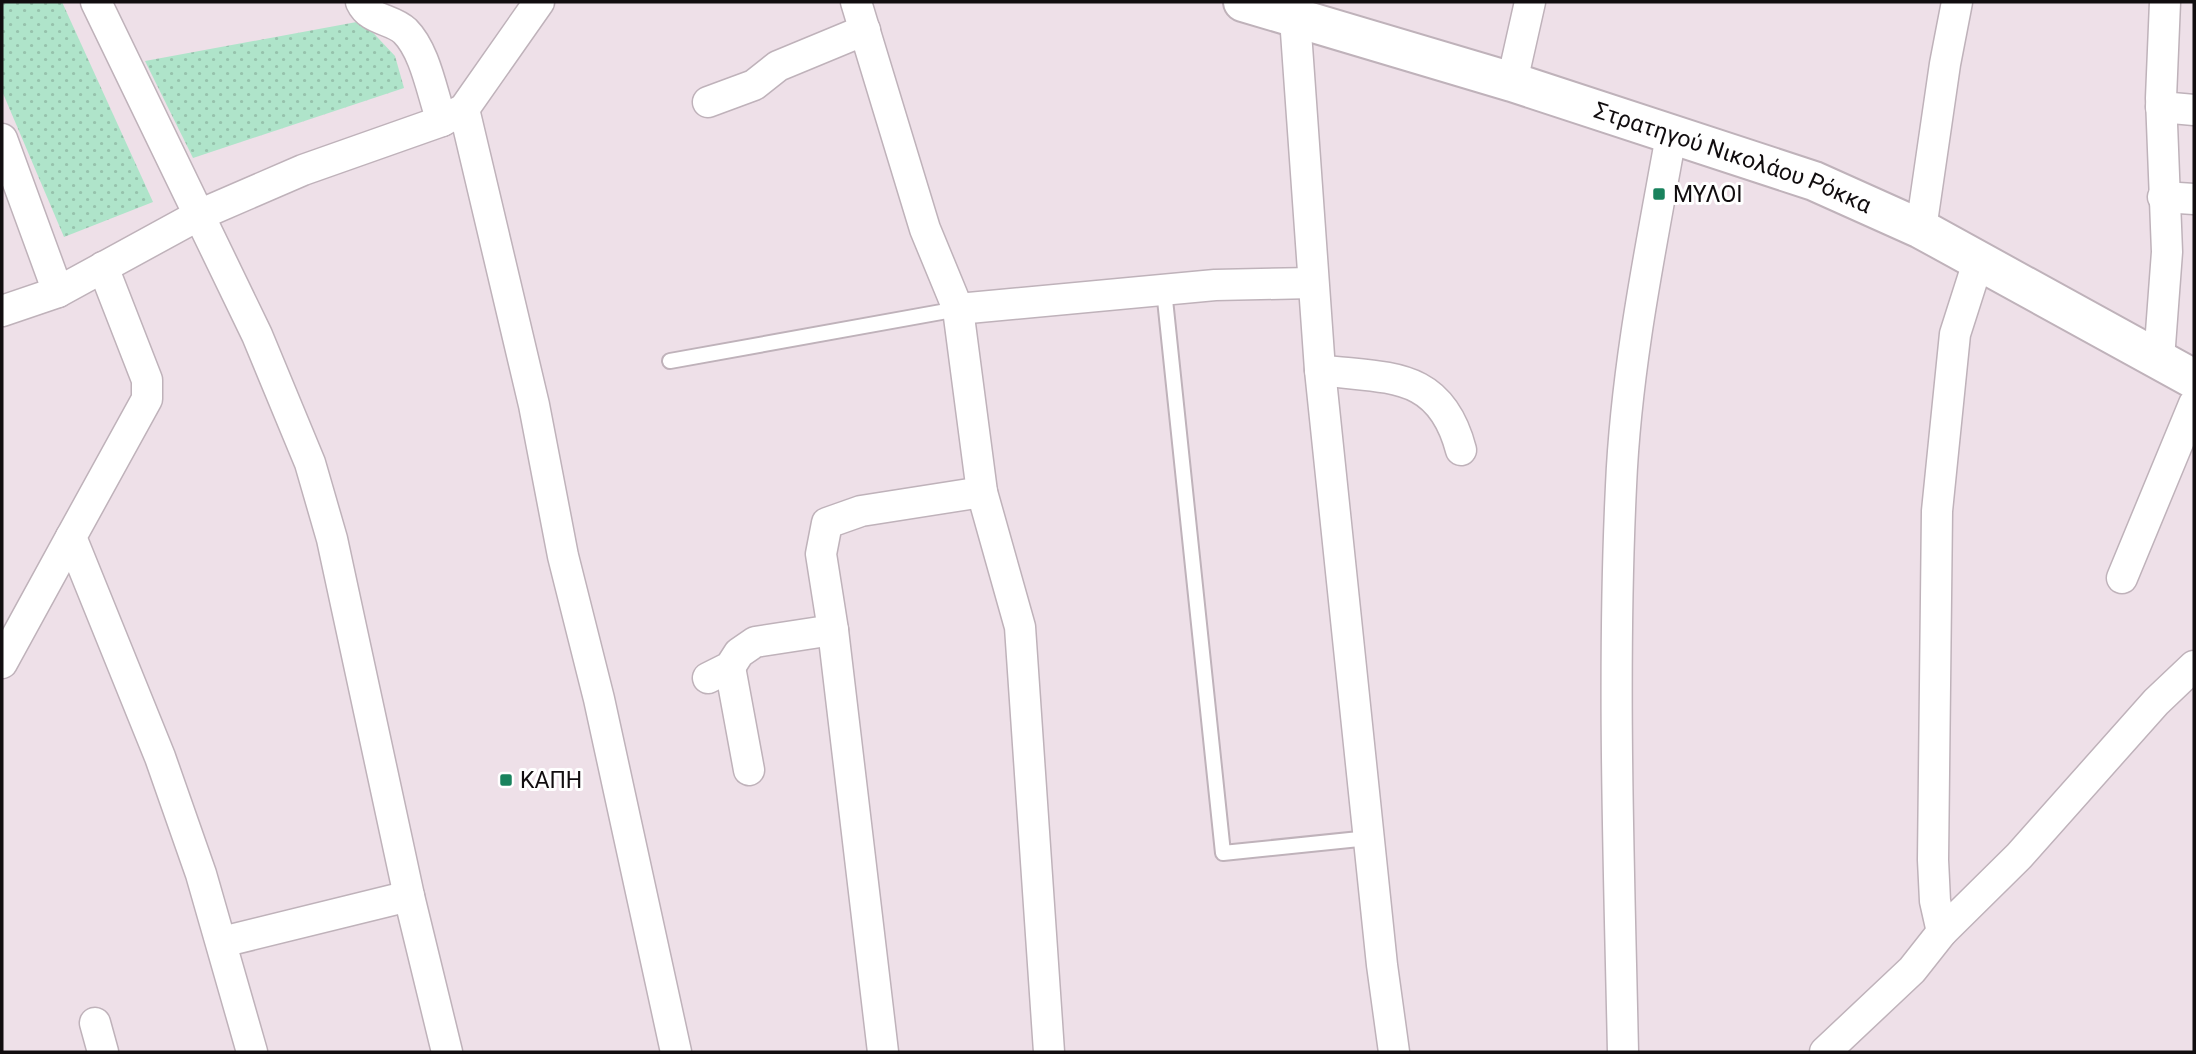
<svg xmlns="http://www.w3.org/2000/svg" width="2196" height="1054" font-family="Roboto,sans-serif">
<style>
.park{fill:url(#park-dots)}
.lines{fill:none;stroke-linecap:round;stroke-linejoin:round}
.lane-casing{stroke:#bfb2ba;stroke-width:18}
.street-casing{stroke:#bfb2ba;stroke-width:33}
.secondary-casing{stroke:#bfb2ba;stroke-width:42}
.lane{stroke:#fff;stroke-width:14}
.street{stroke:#fff;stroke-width:30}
.secondary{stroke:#fff;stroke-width:38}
.poi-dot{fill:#19825d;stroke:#fff;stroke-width:2.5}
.labels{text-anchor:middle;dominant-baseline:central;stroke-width:6;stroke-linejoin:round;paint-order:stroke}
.street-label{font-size:23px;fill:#110d0f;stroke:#fff}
.poi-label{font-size:23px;fill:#110d0f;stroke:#fff;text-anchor:start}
</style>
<defs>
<pattern id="park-dots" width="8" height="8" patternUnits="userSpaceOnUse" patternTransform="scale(1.75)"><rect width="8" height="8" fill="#afe4ca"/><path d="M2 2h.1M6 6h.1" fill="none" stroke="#96c2ac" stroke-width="1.8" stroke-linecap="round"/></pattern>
</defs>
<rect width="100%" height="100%" fill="#eee0e8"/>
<g class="park">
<path d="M2,2H62L153,202L64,237L2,91Z"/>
<path d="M362,21L395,56L404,88L193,158L145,61Z"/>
</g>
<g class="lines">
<defs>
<g id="lane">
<path d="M1164,290L1223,853L1369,838"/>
<path d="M670,361L958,309"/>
</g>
<g id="street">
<path d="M96,2L257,335L310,463L332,539L409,896L447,1052"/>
<path d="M361,2C370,21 391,18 405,31C426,52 432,94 442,121"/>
<path d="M856,2L925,229L958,309L982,492L1020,627L1049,1052"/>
<path d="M1295,18L1320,370L1382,965L1394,1052"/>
<path d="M1512,82L1530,2"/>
<path d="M708,102L754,85L778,66L865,30"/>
<path d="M2161,107L2194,110"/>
<path d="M464,109L534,405L563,556L599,699L676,1052"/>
<path d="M2,139L58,292"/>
<path d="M2163,197L2194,199"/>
<path d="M1921,229L1945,64L1957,2"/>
<path d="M103,267L147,380V399L71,537L160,757L201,874L252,1052"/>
<path d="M958,309L1215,285L1313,283"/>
<path d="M2,311L58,292L199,215L303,170L442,121L464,109L539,2"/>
<path d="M2159,359L2167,252L2161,98L2165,2"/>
<path d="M1320,370C1388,379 1440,370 1461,450"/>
<path d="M2122,578L2194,404"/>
<path d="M2,663L71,537"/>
<path d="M730,667L749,770"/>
<path d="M708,678L730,667L739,653L755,642L833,630"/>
<path d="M1942,932L1935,901L1933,860L1937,511L1955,334L1978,262"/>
<path d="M222,942L409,896"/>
<path d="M95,1023L103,1052"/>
<path d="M883,1052L833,630L821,554L827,523L861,511L982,492"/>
<path d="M1623,1052C1619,864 1612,675 1621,486C1626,368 1650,252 1671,136"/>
<path d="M1825,1052L1912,970L1942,932L2019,856L2156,702L2194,666"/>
</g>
<g id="secondary">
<path id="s1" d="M1243,2L1512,82L1814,181L1921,229L2194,379"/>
</g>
</defs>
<use href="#lane" class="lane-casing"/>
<use href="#street" class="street-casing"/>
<use href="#secondary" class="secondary-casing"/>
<use href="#lane" class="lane"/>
<use href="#street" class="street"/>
<use href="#secondary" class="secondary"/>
</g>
<g class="poi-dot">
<rect x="1652" y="187" width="14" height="14" rx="3.5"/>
<rect x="499" y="773" width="14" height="14" rx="3.5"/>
</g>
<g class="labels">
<g class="street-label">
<text stroke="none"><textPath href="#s1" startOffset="514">Στρατηγού Νικολάου Ρόκκα</textPath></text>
</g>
<g class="poi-label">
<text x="1673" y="194">ΜΥΛΟΙ</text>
<text x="520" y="780">ΚΑΠΗ</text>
</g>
</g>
<rect width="2196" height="1054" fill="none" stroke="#110d0f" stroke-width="7"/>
</svg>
